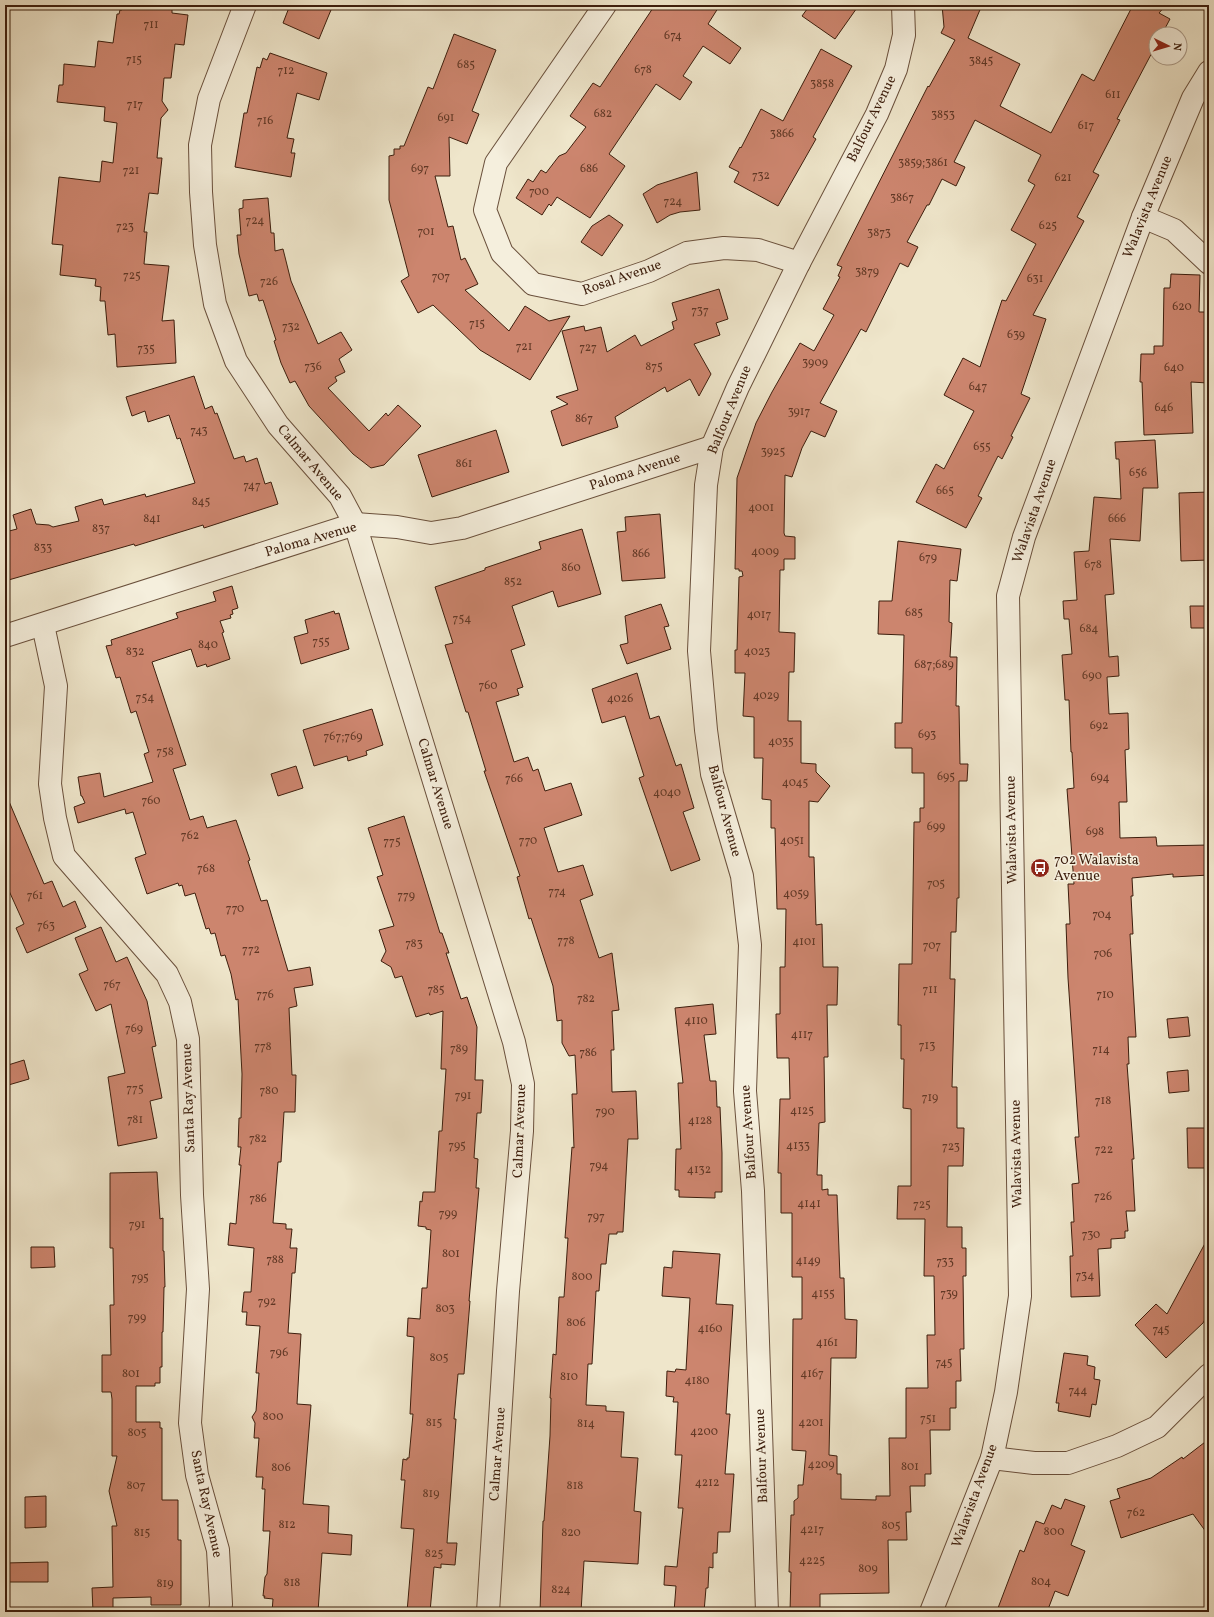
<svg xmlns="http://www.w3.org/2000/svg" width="1214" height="1617" font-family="Vollkorn,serif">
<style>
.building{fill:#cc856e;stroke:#3d1e0d}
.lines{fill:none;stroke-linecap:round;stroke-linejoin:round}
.minor-casing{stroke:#6a503c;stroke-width:24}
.minor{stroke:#f5efdd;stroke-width:22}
.labels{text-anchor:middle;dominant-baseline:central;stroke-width:3;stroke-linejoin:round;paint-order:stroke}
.number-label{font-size:12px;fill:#613825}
.street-label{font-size:14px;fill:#3d1e0d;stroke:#f5efdd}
.poi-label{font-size:14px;fill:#3d1e0d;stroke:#f5efdd;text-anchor:start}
</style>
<rect width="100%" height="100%" fill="#efe6cb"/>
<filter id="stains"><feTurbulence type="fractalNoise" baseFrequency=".005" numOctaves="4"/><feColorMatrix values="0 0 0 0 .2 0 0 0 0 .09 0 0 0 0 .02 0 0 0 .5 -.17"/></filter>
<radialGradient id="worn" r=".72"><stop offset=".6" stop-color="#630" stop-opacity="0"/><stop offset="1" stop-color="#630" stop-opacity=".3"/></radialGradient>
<g class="building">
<path d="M123,5H172V13L188,15L184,45L175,44L171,78H164L162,101L168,110L161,118L157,158H162L158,194L149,193L144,232H147L144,264L169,266L162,321L174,320L176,363L117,367L115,334L108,335L105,301H100L101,287L95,286L96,279L60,275L63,245L52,244L59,177L100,182L102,161L113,163L117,123L104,121L105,107L57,102L59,85H63L64,64L95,67L98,41L113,43L117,14H119L120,10H122Z"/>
<path d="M290,5H333L319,39L283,23Z"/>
<path d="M655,5H720L708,24L741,48L730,64L703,46L683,76L692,82L680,100L656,84L609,154L625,166L590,218L557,197L551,206L549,204L542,215L516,198L528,179L533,182L541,170L546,173L559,156L566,153L586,127L570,116L593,83L600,87Z"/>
<path d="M810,5H859L835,39L802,16Z"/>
<path d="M942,5H982L968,38L1020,64L1000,106L1051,133L1082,74L1094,81L1133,5H1166L1159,13L1170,19L1162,34H1156V45L1117,119L1120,120L1093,172L1099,175L1077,217L1084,221L1033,315L1046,319L1021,394L1030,398L1011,436L1013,437L1002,459L998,456L978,496L982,498L966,528L916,502L936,464L944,469L974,411L944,395L963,358L980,367L1002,300L1006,301L1036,244L1011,230L1035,185L1028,181L1041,155L975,120L954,162L965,167L956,186L942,179L929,205H927L907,242L918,247L908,267L900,263L866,332L861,329L820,403L837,411L825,437L811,431L802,448L792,477L785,475L784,533L785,536L795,537V559H784V570H780L779,632L795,633L794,672H789L788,721H801V763L816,764V772L830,786L818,802L809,801V857H814L816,925L822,924L823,967H838L837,1005H827L828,1057H824L825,1122L819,1123L817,1175H822V1190L828,1189V1195H837L840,1278H844L845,1319L857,1320L856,1358H831L829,1455L837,1456V1474H841V1499L876,1500V1496H890L889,1438H906V1388H928L927,1335H935L934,1276H924L925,1219H897L898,1186H911V1109L903,1108L904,1059H901V1025H898L899,964H912L914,822H920V808H924V773H912V748H895V723H902L904,635L878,634L879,601H892L898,541L961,549L957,581L950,580L949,622L952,623L950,657H957L956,706H959L960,764H968L967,781H959V898H957L956,932H951L950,979H955L952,1087H957V1128H964L963,1166H948L947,1227H962V1248H966V1276H963L964,1349H960L961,1381H956V1408H950V1430H930L931,1474H925V1486H910L911,1512H906L907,1540H888L889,1593L820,1594V1612H790L791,1572H789L791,1515H794V1501L798,1498V1485H803L806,1451L792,1450L793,1319H802V1277H792V1213H781V1173H778L780,1099H790L789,1058H777L776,1014H780V967H785L786,909H777L775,828H771V800L762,799L763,758H754V717L743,716L745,673H735V650H737L739,577L743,576L742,571H739V569H735L737,478L756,423L772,392L800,343L814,351L834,315L823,309L840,277L838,276L842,267L837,265L928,86L929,87L955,40L941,33L944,27Z"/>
<path d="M454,34L496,50L472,111L479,114L467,144L449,137L450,176H435L448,227L453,226L461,260L465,258L478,284L465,290L509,331L525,306L549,321L570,316L530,380L480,350L433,305L418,313L401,281L409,276L389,200V156L394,155V149H400V146H404L428,87L433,89Z"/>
<path d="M821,49L852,66L813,137L816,139L778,206L734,182L739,172L729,167L740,147L741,148L761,109L783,121Z"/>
<path d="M270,53L327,73L319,100L297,93L287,138L294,139L291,153H295L291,177L235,167L244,113H247L257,67L260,68L263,58L267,60Z"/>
<path d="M697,172L700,210L680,212L670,215L657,223L643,194L657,185Z"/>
<path d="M268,198L271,233H274L275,251L283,249L291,281L318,344L341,332L352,350L339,359L345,372L335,377L337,381L328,388L369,431L386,413L388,416L398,405L421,426L384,465L371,468L353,454L309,406L295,381L290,383L281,363L274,341L276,340L263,300L259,301L257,294L249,296L239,254L237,235H241L239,209L243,208V200Z"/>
<path d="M609,215L623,225L602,256L581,242L592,226Z"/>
<path d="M1171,274L1200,275L1199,312H1209L1208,383L1191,382L1193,433L1144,435L1142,382H1140L1141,354H1154V346H1163L1164,288H1170Z"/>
<path d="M719,289L728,319L716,323L720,335L694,344L711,374L699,396L690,379L667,392L665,387L615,417L618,427L562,446L551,411L568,404L556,397L578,390L562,331L584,326L585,331L601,327L607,352L635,335L641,346L674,329L672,322L677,320L672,303Z"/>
<path d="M194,376L205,409L212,406L215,414L217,413L234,459L244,456L246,462L257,458L265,484L271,482L278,504L204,528L203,525L135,546L134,544L5,581V532L17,529L13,515L31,509L36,524L49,525L53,527L79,521L75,507L102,499L104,505L145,494L146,497L195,483L180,438L177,439L169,415L148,422L145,411L132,416L126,397Z"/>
<path d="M496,430L509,472L432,497L418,455Z"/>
<path d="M1155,440L1158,488H1143L1140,541L1110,539L1114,594L1105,595L1109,657L1118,656L1119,676L1107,677L1109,714L1128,713L1129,749L1125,750L1127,802H1119L1120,838L1156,837L1157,846L1209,845V875L1173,877V874L1132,878L1133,896H1131L1133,934H1130L1136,1037H1128L1129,1064H1127L1134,1159H1132L1135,1211H1126L1128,1231H1125V1238L1111,1239V1248L1098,1249L1100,1296L1071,1297L1070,1256H1073L1071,1222H1074L1072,1184L1079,1183L1075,1137H1079L1068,978L1066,924H1070L1068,884H1074L1067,789L1074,788L1072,752H1071L1069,700H1065L1062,655L1072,654L1069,619H1064L1063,601L1077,600L1074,552L1089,551L1094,497L1121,499L1119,459H1116L1115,442Z"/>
<path d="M1209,492V560L1181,561L1179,493Z"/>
<path d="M660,514L665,578L622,581L617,532L626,531L625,517Z"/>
<path d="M582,529L601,594L558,607L553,591L512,606L525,645L511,650L523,687L517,689L519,695L496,702L514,762L528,757L533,771L538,769L545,791L571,783L582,815L544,828L558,872L583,865L593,895L580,900L599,958L612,953L619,1010L612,1011L614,1050H611L612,1092L636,1091L638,1139H628L623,1232H617V1234H609L606,1264H601L599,1291H596L592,1364H588L586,1405L606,1406V1411L624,1412L621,1457L638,1458L634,1511L641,1512L638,1564L584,1561L581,1612H540L543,1521H544L550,1436L551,1398H550L553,1354L556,1355L559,1297H564L568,1238H565L572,1147L574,1148L572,1094H577L575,1055L569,1056L562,1043V1020L557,1021L553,986L531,918L529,919L517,877L520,876L484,771H486L468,712H466L445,645L453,643L435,587L485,570V568L541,549L539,542Z"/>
<path d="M232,586L238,608L232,610L233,614L230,615L231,618L220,621L224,632L222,633L230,659L207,667L206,664L197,667L191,649L152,662L186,765L173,769L190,820L203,816L207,828L236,820L250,860L248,861L261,901L267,900L288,971L310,967L313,985L294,988L297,1006L289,1008L292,1075H296L295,1112H284L281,1162H278L273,1223L286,1224V1229H292L290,1248H297L295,1273H292L288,1333L301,1334L297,1404L311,1405L303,1504L329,1506L328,1533L352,1535L351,1555L322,1553L318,1612H272L273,1599L264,1598L265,1596H263L265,1577L267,1574L270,1531H263L265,1489H262L263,1477H256L259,1438H254L255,1423L252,1417L256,1411L259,1373H256L260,1326L246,1325L247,1312H242L244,1292H251L254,1248L228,1245L230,1223L236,1224L241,1165H239L241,1147H238L239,1118H241L242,1074L238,999L236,1000L231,974L225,955L221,956L215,933L211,934L209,928L206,929L195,893L185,896L182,885L179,886L178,883L147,894L135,858L146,854L133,812L126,814L125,809L78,823L74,807L85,803L82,796H81L78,777L100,773L104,797L153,782L144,754L149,752L136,711L131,713L120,677L116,678L106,646L112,645L111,640L178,618L176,613L216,601L213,592Z"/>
<path d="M661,604L669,626L664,627L671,649L627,664L620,645L628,643L625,616Z"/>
<path d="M1190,606H1209V628H1191Z"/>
<path d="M334,611L335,614L339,613L349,649L301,664L294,637L308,633L305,620Z"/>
<path d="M637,673L650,719L659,716L676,766L681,764L694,808L683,812L700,860L671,871L639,778L644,776L625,716L602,723L592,689Z"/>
<path d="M372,709L383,745L366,751L367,755L348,761L347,756L314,766L303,730Z"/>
<path d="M296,766L303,788L278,796L271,774Z"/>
<path d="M5,792L44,884L52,881L63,907L75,901L86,927L27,953L16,928L24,924L5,882Z"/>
<path d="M404,816L440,933H442L449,953H446L461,999L467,997L477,1027L475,1080H483L481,1113H477L474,1158L478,1159L476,1188H479L469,1301H470L464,1374H458L454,1419H456L447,1543H457L455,1565L441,1564V1568L434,1567L430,1612H407L414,1529L401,1528L405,1480H401L403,1459L407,1460V1458H409L413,1414H410L414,1337L407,1336L408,1318L420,1319L422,1288H427L431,1230L426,1229V1227L418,1226L420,1201L422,1202L423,1192H435L439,1131H442L446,1069H441L443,1011L430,1015L429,1013L416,1017L402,976L395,978L391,967L381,961L386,951L379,930L394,926L377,877L383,875L368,828Z"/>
<path d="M101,927L116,962L127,957L147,1001L156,1046L152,1047L162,1098L150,1101L157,1138L118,1146L108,1077L125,1073L111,1004L96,1011L79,974L88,970L75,938Z"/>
<path d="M713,1004L716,1034L704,1035L710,1081H716L717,1107H720L722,1153V1192H715V1198L679,1197V1190H675L676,1149H681L678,1083H683L675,1008Z"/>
<path d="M1188,1017L1190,1036L1169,1038L1167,1019Z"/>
<path d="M24,1060L29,1079L5,1086V1066Z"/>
<path d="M1188,1070L1189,1091L1169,1093L1167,1072Z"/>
<path d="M1187,1128H1209V1168H1188Z"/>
<path d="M157,1172L160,1219L163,1218V1251H164L165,1287H164L163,1332H162V1367H160V1383H155V1386H136V1422H160V1428H162V1500H178V1540H181V1605H151V1597L113,1598V1612H93L92,1588L113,1587L112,1526H117L109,1491L117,1456H112V1399L111,1392H102V1355H111L110,1305H114L113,1248H110V1173Z"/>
<path d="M1209,1236V1312L1203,1323L1166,1358L1135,1325L1156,1304L1167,1314Z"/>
<path d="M31,1247H54L55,1267L31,1268Z"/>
<path d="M673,1251L720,1254L716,1304L733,1305L726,1414H730L725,1474H734L730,1532H718L717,1553H713V1568L709,1567L708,1588H706L704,1612H674L676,1586L664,1585L665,1566L677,1567L683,1508H678L682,1455H675L678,1402H673L674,1397L666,1396L667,1371L675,1372L676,1369L686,1370L690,1298L662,1296L664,1267L672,1268Z"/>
<path d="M1064,1353L1088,1356L1087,1365L1095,1367L1094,1379L1100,1380L1096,1405L1092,1404L1090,1417L1058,1411L1059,1403H1056Z"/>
<path d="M1209,1439V1536L1193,1514L1121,1538L1110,1501L1120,1498L1117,1489L1151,1478L1182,1457L1183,1459Z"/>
<path d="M46,1496V1527L25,1528V1497Z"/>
<path d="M1065,1499L1085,1506L1071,1545L1085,1551L1068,1596L1055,1591L1047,1612H1010L998,1608L1020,1550L1024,1552L1036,1521L1044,1524L1052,1505L1061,1509Z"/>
<path d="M48,1562V1582H5V1563Z"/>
</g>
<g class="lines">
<defs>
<g id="minor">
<path d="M245,5L209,99L200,145L201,192L205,245L215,304L236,361L278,425L340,496L355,524L514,1042L523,1084L522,1131L508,1291L488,1612"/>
<path d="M605,5L496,163L485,210L502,253L533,284L582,294L649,271L687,253L724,248L758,250L799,263"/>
<path d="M1143,217L1174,230L1209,263"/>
<path d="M43,625L56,686L50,784L55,818L64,856L167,974L180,1002L188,1039L192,1195L198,1289L190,1423L197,1475L218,1550L221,1604L220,1612"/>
<path d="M5,636L355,524L397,527L431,533L462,528L712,447"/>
<path d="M992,1458L1034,1463H1068L1117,1446L1157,1427L1209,1375"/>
<path d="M767,1612L753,1191L745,1091L750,945L742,876L712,774L706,730L699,651L706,485L712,447L738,387L799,263L877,114L896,69L904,35L903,5"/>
<path d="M931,1612L992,1458L1006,1392L1020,1296L1008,596L1024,537L1143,217L1193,98L1209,72"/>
</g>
</defs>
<use href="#minor" class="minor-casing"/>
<use href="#minor" class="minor"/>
</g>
<defs>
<symbol id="bus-disc" viewBox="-11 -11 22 22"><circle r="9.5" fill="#8f2418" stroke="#f5efdd"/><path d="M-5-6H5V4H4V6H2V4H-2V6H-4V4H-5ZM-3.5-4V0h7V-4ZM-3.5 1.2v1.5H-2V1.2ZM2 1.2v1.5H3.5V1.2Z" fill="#fff"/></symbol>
</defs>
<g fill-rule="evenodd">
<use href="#bus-disc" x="1029" y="857" width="22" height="22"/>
</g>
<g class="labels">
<g class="number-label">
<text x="151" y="25">711</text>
<text x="673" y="36">674</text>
<text x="134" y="60">715</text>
<text x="981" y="61">3845</text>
<text x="466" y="65">685</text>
<text x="643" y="70">678</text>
<text x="286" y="71">712</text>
<text x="822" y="84">3858</text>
<text x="1113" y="95">611</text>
<text x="135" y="105">717</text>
<text x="603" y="114">682</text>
<text x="943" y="115">3853</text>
<text x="446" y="118">691</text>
<text x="265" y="121">716</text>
<text x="1086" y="126">617</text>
<text x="782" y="134">3866</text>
<text x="923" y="163">3859;3861</text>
<text x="420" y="169">697</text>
<text x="589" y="169">686</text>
<text x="131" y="171">721</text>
<text x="761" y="176">732</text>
<text x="1063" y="178">621</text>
<text x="539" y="192">700</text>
<text x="902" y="198">3867</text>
<text x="673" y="202">724</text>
<text x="255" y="221">724</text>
<text x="1048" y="226">625</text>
<text x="125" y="227">723</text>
<text x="426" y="232">701</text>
<text x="879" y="233">3873</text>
<text x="867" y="272">3879</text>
<text x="132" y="276">725</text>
<text x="441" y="277">707</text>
<text x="1035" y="279">631</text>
<text x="269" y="282">726</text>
<text x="1182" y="307">620</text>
<text x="700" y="311">737</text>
<text x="477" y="324">715</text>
<text x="291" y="327">732</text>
<text x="1016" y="335">639</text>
<text x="524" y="347">721</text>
<text x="588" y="348">727</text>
<text x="146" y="349">735</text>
<text x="815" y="363">3909</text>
<text x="313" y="367">736</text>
<text x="654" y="367">875</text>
<text x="1174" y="368">640</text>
<text x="978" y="387">647</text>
<text x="1164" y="408">646</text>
<text x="799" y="412">3917</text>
<text x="584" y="419">867</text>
<text x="199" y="431">743</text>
<text x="982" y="447">655</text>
<text x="773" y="452">3925</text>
<text x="464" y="464">861</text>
<text x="1138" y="473">656</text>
<text x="252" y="486">747</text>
<text x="945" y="491">665</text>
<text x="201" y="502">845</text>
<text x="761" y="508">4001</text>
<text x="152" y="519">841</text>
<text x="1117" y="519">666</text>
<text x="101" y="529">837</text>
<text x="43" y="548">833</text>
<text x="765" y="552">4009</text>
<text x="641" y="554">866</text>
<text x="928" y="558">679</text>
<text x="1093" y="565">678</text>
<text x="571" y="568">860</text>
<text x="513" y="582">852</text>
<text x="914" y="613">685</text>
<text x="759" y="615">4017</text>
<text x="462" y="619">754</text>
<text x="1089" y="629">684</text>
<text x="321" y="642">755</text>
<text x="208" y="645">840</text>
<text x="135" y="652">832</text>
<text x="757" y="652">4023</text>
<text x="934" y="665">687;689</text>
<text x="1092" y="676">690</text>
<text x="488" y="686">760</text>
<text x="766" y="696">4029</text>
<text x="145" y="698">754</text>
<text x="620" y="699">4026</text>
<text x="1099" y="726">692</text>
<text x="927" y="735">693</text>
<text x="343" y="737">767;769</text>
<text x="781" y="742">4035</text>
<text x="165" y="752">758</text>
<text x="946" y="777">695</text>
<text x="1100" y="778">694</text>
<text x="514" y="779">766</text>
<text x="795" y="783">4045</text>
<text x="667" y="793">4040</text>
<text x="151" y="801">760</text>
<text x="936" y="827">699</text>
<text x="1095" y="832">698</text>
<text x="190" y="836">762</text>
<text x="528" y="841">770</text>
<text x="792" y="841">4051</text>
<text x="392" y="842">775</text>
<text x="206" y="869">768</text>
<text x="936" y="884">705</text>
<text x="557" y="892">774</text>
<text x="796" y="894">4059</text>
<text x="35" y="896">761</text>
<text x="406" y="896">779</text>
<text x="235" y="909">770</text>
<text x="1102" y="915">704</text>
<text x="46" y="926">763</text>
<text x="566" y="941">778</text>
<text x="804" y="942">4101</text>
<text x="414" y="944">783</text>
<text x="932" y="946">707</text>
<text x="251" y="950">772</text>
<text x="1103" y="954">706</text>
<text x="112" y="985">767</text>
<text x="436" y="990">785</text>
<text x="930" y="990">711</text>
<text x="265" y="995">776</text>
<text x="1105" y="995">710</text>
<text x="586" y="999">782</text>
<text x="696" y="1021">4110</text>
<text x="134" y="1029">769</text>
<text x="802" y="1035">4117</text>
<text x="927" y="1046">713</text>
<text x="263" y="1047">778</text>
<text x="459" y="1049">789</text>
<text x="1101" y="1050">714</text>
<text x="588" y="1053">786</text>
<text x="135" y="1089">775</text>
<text x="269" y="1091">780</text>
<text x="463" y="1096">791</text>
<text x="930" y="1098">719</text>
<text x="1103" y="1101">718</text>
<text x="802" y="1111">4125</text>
<text x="605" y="1112">790</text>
<text x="135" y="1120">781</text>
<text x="700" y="1121">4128</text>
<text x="258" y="1139">782</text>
<text x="457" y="1146">795</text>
<text x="798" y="1146">4133</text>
<text x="951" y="1147">723</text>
<text x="1104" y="1150">722</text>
<text x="599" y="1166">794</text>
<text x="699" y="1170">4132</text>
<text x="1103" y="1197">726</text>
<text x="258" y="1199">786</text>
<text x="809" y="1204">4141</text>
<text x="922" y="1205">725</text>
<text x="448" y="1214">799</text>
<text x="596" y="1217">797</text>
<text x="137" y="1225">791</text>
<text x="1091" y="1235">730</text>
<text x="451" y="1254">801</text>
<text x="275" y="1260">788</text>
<text x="808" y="1261">4149</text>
<text x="945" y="1262">733</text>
<text x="1085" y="1276">734</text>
<text x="582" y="1277">800</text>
<text x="140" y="1278">795</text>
<text x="823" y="1294">4155</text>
<text x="949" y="1294">739</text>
<text x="267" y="1302">792</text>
<text x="445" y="1309">803</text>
<text x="137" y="1318">799</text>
<text x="576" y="1323">806</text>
<text x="710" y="1329">4160</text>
<text x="1161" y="1330">745</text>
<text x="827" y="1343">4161</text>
<text x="279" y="1353">796</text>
<text x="439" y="1358">805</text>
<text x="944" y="1363">745</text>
<text x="131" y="1374">801</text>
<text x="812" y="1374">4167</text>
<text x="569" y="1377">810</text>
<text x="697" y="1381">4180</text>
<text x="1078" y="1391">744</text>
<text x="273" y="1417">800</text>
<text x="928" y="1419">751</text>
<text x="434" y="1423">815</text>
<text x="811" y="1423">4201</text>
<text x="586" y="1424">814</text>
<text x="704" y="1432">4200</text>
<text x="137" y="1433">805</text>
<text x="821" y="1465">4209</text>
<text x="910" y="1467">801</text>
<text x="281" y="1468">806</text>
<text x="707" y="1483">4212</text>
<text x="136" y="1486">807</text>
<text x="575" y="1486">818</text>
<text x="431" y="1494">819</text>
<text x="1136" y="1513">762</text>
<text x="287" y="1525">812</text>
<text x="891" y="1526">805</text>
<text x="812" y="1530">4217</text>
<text x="1054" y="1532">800</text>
<text x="142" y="1533">815</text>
<text x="571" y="1533">820</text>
<text x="434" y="1554">825</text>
<text x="812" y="1561">4225</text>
<text x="868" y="1569">809</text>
<text x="1041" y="1582">804</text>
<text x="292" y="1583">818</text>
<text x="165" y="1584">819</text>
<text x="561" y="1590">824</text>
</g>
<g class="street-label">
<text transform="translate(872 119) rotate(-64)">Balfour Avenue</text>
<text transform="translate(1148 207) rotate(-68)">Walavista Avenue</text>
<text transform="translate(622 278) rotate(-19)">Rosal Avenue</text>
<text transform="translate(730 410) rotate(-68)">Balfour Avenue</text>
<text transform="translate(310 463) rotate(50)">Calmar Avenue</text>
<text transform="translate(635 472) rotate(-18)">Paloma Avenue</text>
<text transform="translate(1035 511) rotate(-71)">Walavista Avenue</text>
<text transform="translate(311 540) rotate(-16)">Paloma Avenue</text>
<text transform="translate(435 784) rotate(73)">Calmar Avenue</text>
<text transform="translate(724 811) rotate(75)">Balfour Avenue</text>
<text transform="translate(1012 830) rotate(-91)">Walavista Avenue</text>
<text transform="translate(189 1098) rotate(-92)">Santa Ray Avenue</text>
<text transform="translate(520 1131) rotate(-88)">Calmar Avenue</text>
<text transform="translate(749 1132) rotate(-94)">Balfour Avenue</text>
<text transform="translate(1017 1154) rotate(-91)">Walavista Avenue</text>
<text transform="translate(498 1454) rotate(-86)">Calmar Avenue</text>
<text transform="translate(762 1456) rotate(-92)">Balfour Avenue</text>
<text transform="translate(975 1496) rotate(-70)">Walavista Avenue</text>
<text transform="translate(206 1504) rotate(78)">Santa Ray Avenue</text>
</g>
<g class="poi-label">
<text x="1054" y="860">702 Walavista<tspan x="1054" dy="16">Avenue</tspan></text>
</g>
</g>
<rect width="1214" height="1617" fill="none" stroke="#efe6cb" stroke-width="20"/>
<rect x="6" y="6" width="1202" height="1605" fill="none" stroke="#3d1e0d" stroke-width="2"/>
<rect x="10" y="10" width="1194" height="1597" fill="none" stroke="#3d1e0d"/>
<g transform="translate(1168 46) rotate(95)"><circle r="19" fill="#f5efdd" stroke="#ab9b8a"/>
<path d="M0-3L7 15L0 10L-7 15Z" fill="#8f2418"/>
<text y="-6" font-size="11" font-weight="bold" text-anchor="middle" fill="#3d1e0d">N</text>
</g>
<rect width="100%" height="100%" filter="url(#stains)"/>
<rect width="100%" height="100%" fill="url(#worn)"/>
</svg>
